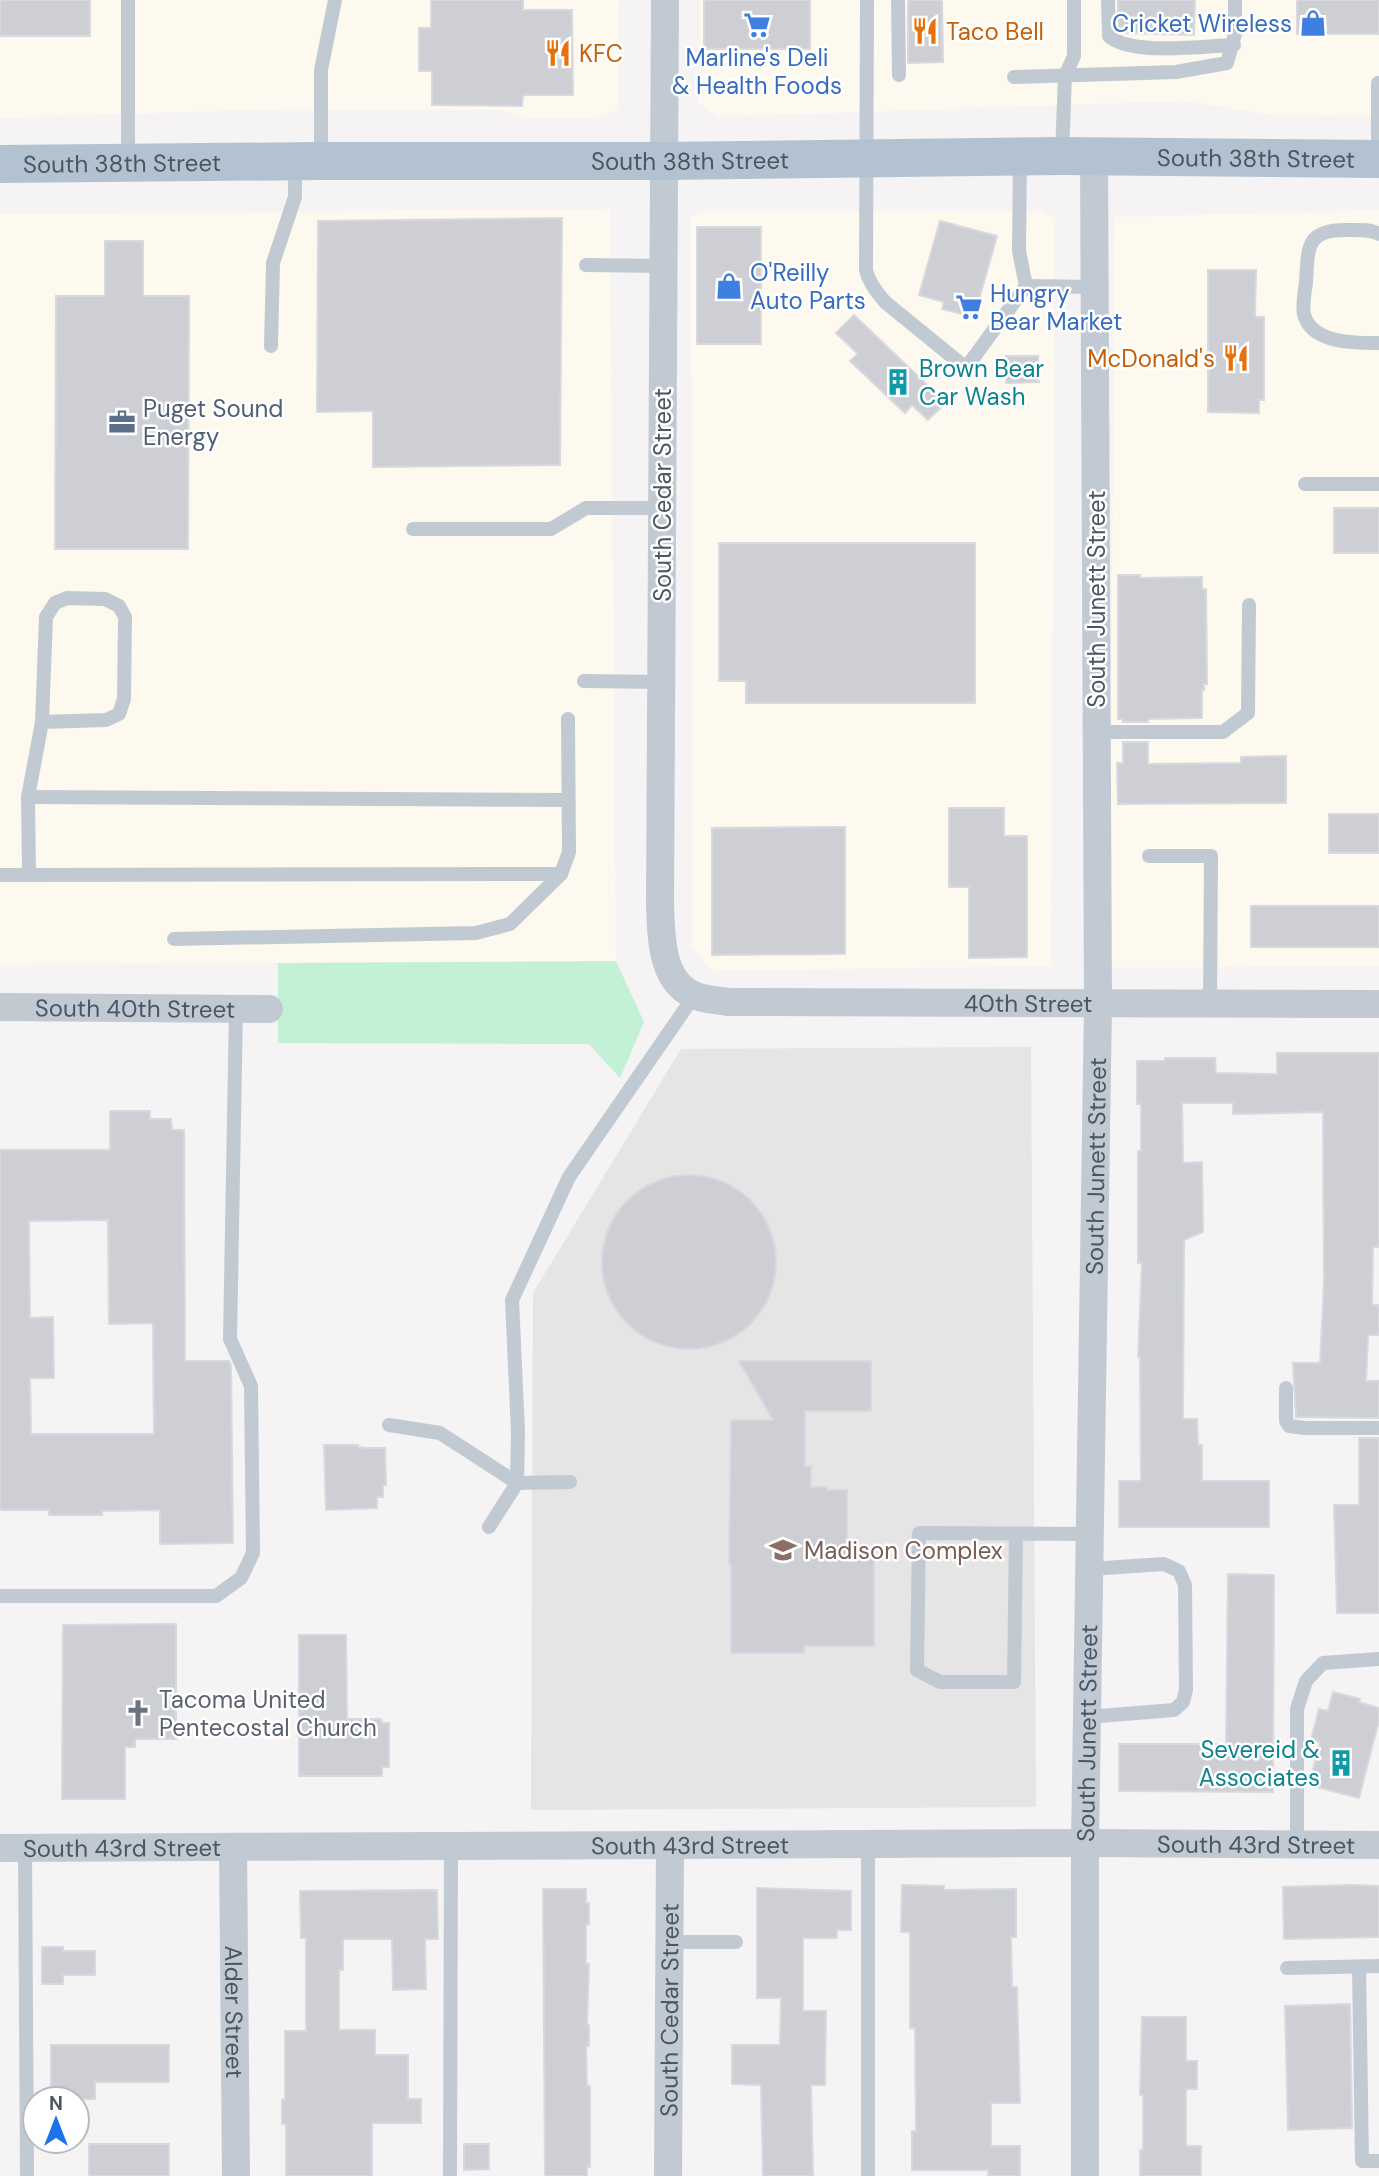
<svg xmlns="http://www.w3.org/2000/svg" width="1379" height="2176" font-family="'DM Sans',sans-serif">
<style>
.commercial{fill:#fdf9ef}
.education{fill:#e6e4e5}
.green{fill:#c3f1d5}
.building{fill:#cdcfd5;stroke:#d7d9de;stroke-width:2;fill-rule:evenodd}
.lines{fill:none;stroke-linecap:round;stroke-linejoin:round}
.lane{stroke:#c1cad2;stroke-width:14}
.street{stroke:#c1cad2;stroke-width:28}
.primary{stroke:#b3c2d1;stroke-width:38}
.labels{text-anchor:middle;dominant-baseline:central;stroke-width:5;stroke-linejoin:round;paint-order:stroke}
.shop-label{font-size:24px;fill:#366cbe;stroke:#fff;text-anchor:start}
.food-label{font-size:24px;fill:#c56008;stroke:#fff;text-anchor:start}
.street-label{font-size:24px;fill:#4a5661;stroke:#fff}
.culture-label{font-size:24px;fill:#0d838f;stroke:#fff;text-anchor:start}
.service-label{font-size:24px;fill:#4e5e75;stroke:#fff;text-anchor:start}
.education-label{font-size:24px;fill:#785e54;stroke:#fff;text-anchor:start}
.worship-label{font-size:24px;fill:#5b616d;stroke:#fff;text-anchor:start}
</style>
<rect width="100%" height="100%" fill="#f5f3f3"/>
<g class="commercial">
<path d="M0,0H619L618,107L606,117L527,118L499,110L289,109L0,118Z"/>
<path d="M700,0H1379V117L1272,115L1183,101L717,117L699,103Z"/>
<path d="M610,209L616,961L0,965V214Z"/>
<path d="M1379,210V966L1109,968L1115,217Z"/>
<path d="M704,211H1043L1055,219L1051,966L712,971L692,947L691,217Z"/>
</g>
<path class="education" d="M1031,1047L1036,1807L531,1810L533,1293L681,1049Z"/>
<path class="green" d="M616,961L644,1022L620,1078L589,1044L278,1043V963Z"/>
<g class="building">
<rect x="0" y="0" width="90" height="36"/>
<path d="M431,0H523V10H572L573,95H523L522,106L432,105V71H419V28H431Z"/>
<rect x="704" y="0" width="106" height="49"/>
<path d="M908,0H942L943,62L908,63Z"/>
<path d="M1118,0H1195L1194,35L1123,33L1118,30Z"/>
<rect x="1297" y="0" width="82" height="34"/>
<path d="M562,218L560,465L373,467V411L317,412L318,221Z"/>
<path d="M940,221L997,236L974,317L942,309L944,302L919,295Z"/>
<rect x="697" y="227" width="64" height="117"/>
<path d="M105,241H143V296H189L188,549H55L56,296H105Z"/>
<path d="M1208,270H1256L1255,317H1264V400H1259V413L1208,412Z"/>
<path d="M854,315L946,403L928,420L912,405L905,413L850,361L858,354L836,333Z"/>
<path d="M1006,356H1038L1039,382L1006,383Z"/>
<rect x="1334" y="508" width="45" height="45"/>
<path d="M719,543H975V703H746V681H719Z"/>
<path d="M1118,575H1140V578L1202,577V589H1206L1207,684H1204V690H1202V718L1148,719V722H1123V719H1118Z"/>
<path d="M1123,742H1148V764L1241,763V757L1286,756V803L1118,804L1117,763H1123Z"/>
<path d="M949,808H1004V836H1027V957L969,958V887H949Z"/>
<rect x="1329" y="814" width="50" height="39"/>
<path d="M845,827V954L712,955V828Z"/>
<rect x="1251" y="906" width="128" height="41"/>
<path d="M1277,1053H1379V1247H1373L1372,1305H1379V1335H1368L1366,1381H1379V1418L1296,1417L1293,1363H1320L1324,1283L1323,1112L1233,1114V1103H1182L1183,1163L1202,1162L1203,1232L1184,1240L1183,1419H1197L1198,1445H1202V1481H1269V1527H1119V1481H1141L1140,1357H1138L1142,1263H1138V1151H1141V1104H1137V1061H1165V1058H1215L1216,1073L1277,1074Z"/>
<path d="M110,1111H150V1119H171L172,1130H184L185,1361H229L231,1366L233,1543L160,1544V1510L102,1511V1515H49V1510H0V1150H110ZM108,1220L109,1324L153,1323L154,1434H31L30,1378H54L53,1317L30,1318L29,1221Z"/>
<circle cx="689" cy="1262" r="87"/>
<path d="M739,1361H871V1411H805V1466H811V1487H827V1490H847V1548H874V1646H804V1653H731V1564H729L731,1420H773Z"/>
<path d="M1359,1438H1379V1613H1337L1334,1505H1359Z"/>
<path d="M324,1445H358V1447L365,1448H385L386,1485H383V1497H377V1508L326,1510Z"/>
<path d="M1228,1574L1274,1575L1273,1792L1119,1791V1744H1226Z"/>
<path d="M176,1624V1739H135V1747H125V1799H62L63,1625Z"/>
<path d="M299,1635H346L347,1719H381L382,1723H389V1767H382V1776H299Z"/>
<path d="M1333,1692L1360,1699L1359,1702L1379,1708V1720L1359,1798L1309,1785L1320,1742L1311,1740L1319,1709L1328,1711Z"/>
<path d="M902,1885L944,1886V1890L1016,1889V1937H1011L1012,1987H1017L1020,2103H991V2146H1020V2176H988V2170H912V2131H916L915,2028H910V1932H901Z"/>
<path d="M1352,1885L1379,1886V1937L1284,1939L1283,1887Z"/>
<path d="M757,1888L851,1891V1930H837V1938H803V2011H826L825,2085H811L813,2176H763L761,2085L732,2084V2045H780L781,1998H757Z"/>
<path d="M543,1889H586V1903H589V1924H586V1964H589L587,2025H589V2046H586L587,2086H590V2167H587V2176H545Z"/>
<path d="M437,1890L438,1939H425L426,1989L393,1990L392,1939H343V1970H339V2030H375V2055H408V2099H421V2123H372V2176H286V2124H282V2100H285V2031H306V1938H301L300,1891Z"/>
<path d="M42,1947H63V1951H95V1975H63V1984H42Z"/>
<path d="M1350,2004L1352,2128L1288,2130L1285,2006Z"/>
<path d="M1142,2017H1186V2061H1197V2089H1186V2146H1201V2176H1140V2150H1143V2095H1140Z"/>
<path d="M51,2045H169V2082H95V2099H51Z"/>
<rect x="89" y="2144" width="80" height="32"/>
<path d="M464,2144H489V2169L464,2170Z"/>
</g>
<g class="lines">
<g class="lane">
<path d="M867,0L866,270C869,283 877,292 885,302L966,368L1026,286L1095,287"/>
<path d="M898,0L899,75"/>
<path d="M1108,0L1109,36C1131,56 1203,46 1234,45"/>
<path d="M1014,77L1176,72L1227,63L1235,34V0"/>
<path d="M1378,83V158"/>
<path d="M1062,154L1065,76L1074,56V0"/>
<path d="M321,158V70L335,0"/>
<path d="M1020,158L1019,251L1026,286"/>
<path d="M128,162V0"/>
<path d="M1379,234C1370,229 1358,230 1348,230C1306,229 1308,247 1306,282C1305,291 1302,305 1304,314C1311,344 1356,343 1379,343"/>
<path d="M586,265L663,266"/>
<path d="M271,346L273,263L295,197V163"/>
<path d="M1305,484H1379"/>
<path d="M413,529H551L586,508H662"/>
<path d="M584,681L661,682"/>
<path d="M1097,732H1223L1248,713L1249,605"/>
<path d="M28,797L568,800"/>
<path d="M1149,856H1211L1210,1004"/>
<path d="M0,875H29L28,797L42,722L46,617L55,603L67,598L105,599L119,606L125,617L124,699L119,714L106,720L42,722"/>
<path d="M29,875L561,874"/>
<path d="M174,939L476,933L510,924L561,874L569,852L568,719"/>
<path d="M1286,1388V1421L1289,1426L1305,1428H1379"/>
<path d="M389,1425L440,1433L517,1483L570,1482"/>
<path d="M489,1527L517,1483L518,1432L512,1300L569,1177L694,996"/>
<path d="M1016,1534L1014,1682H940L917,1670L919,1533L1090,1534"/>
<path d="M0,1596H216L241,1578L253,1553L251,1386L230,1339L236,1009"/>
<path d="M1087,1717L1174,1710L1183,1702L1186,1690L1185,1585L1179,1571L1164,1564L1089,1569"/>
<path d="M1297,1844V1709L1306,1681L1323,1663L1379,1659"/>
<path d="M25,1848L27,2176"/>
<path d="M670,1942H736"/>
<path d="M1359,1967L1362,2161H1379"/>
<path d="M1287,1968L1379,1966"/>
<path d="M450,2176L451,1846"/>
<path d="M868,2176V1844"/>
</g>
<g class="street">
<path id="s1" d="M665,0L660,903C661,934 660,983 696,996C706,1000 718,1000 728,1002L1379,1004"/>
<path id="s2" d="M0,1007L269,1009"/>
<path id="s3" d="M0,1848L1085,1843L1379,1845"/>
<path id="s4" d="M233,1848L236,2176"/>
<path id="s5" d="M668,2176L670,1845"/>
<path id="s6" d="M1085,2176V1843L1098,1004L1094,156"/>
</g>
<path class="primary" id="s7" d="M0,164L321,161H663L1062,156L1379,159"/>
</g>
<defs>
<symbol id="shop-bare" viewBox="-9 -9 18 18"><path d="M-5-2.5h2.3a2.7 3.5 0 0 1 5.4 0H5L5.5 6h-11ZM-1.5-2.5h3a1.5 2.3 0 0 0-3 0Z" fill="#3f7fe0" stroke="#fff" stroke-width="2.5" paint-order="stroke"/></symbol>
<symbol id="supermarket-bare" viewBox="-9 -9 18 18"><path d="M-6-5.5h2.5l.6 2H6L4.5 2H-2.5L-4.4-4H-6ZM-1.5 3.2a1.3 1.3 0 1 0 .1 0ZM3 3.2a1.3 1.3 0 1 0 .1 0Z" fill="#3f7fe0" stroke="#fff" stroke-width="2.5" paint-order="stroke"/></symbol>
<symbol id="restaurant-bare" viewBox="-9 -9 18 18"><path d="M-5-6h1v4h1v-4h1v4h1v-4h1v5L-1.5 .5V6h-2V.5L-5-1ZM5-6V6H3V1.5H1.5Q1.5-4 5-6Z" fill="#e8710a" stroke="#fff" stroke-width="2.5" paint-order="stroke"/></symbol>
<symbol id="building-bare" viewBox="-9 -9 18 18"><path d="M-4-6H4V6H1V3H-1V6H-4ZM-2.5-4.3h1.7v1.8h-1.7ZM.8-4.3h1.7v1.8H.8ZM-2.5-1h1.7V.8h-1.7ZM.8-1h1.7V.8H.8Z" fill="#0f9aa8" stroke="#fff" stroke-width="2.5" paint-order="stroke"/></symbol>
<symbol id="office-bare" viewBox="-9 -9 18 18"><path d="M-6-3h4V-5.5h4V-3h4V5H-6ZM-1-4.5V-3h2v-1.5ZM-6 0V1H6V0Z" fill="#5c6f8a" stroke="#fff" stroke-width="2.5" paint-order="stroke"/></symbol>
<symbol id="school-bare" viewBox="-9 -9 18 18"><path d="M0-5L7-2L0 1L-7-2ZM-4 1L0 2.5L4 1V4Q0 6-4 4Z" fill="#8d6e63" stroke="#fff" stroke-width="2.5" paint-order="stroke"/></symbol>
<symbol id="church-bare" viewBox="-9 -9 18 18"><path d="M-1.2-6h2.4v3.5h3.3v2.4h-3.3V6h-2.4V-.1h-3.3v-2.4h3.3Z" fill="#6b7280" stroke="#fff" stroke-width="2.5" paint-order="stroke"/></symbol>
</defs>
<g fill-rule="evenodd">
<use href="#shop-bare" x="1294" y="4" width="38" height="38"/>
<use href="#supermarket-bare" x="738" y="6" width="38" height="38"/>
<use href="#restaurant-bare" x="906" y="12" width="38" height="38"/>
<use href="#restaurant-bare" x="539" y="34" width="38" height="38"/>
<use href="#shop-bare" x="710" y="267" width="38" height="38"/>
<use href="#supermarket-bare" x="950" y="288" width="38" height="38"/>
<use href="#restaurant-bare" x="1217" y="339" width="38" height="38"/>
<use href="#building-bare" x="879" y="363" width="38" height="38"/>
<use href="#office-bare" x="103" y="403" width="38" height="38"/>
<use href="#school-bare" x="764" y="1531" width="38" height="38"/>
<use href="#church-bare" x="119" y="1694" width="38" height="38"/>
<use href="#building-bare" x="1322" y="1744" width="38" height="38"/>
</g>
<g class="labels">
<g class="shop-label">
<text x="1292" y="23" text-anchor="end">Cricket Wireless</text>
<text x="757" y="57" text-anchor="middle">Marline's Deli<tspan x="757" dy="28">&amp; Health Foods</tspan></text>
<text x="750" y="272">O'Reilly<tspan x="750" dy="28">Auto Parts</tspan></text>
<text x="990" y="293">Hungry<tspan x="990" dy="28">Bear Market</tspan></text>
</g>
<g class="food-label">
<text x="946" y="31">Taco Bell</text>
<text x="579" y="53">KFC</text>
<text x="1215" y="358" text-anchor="end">McDonald's</text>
</g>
<g class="street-label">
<text stroke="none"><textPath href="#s7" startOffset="1256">South 38th Street</textPath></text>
<text stroke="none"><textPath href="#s7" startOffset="690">South 38th Street</textPath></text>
<text stroke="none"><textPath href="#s7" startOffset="122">South 38th Street</textPath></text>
<text transform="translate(662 495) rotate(-90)">South Cedar Street</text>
<text transform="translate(1096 599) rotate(-90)">South Junett Street</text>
<text stroke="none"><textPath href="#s1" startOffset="1342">40th Street</textPath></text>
<text stroke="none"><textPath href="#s2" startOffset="135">South 40th Street</textPath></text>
<text stroke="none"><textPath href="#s6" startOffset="1010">South Junett Street</textPath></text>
<text stroke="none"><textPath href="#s6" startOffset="443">South Junett Street</textPath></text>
<text stroke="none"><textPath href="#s3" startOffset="1256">South 43rd Street</textPath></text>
<text stroke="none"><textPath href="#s3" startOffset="690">South 43rd Street</textPath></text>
<text stroke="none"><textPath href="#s3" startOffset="122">South 43rd Street</textPath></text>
<text stroke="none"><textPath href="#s5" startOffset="166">South Cedar Street</textPath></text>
<text stroke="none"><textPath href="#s4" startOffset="164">Alder Street</textPath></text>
</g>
<g class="culture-label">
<text x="919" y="368">Brown Bear<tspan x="919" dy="28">Car Wash</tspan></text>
<text x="1320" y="1749" text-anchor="end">Severeid &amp;<tspan x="1320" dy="28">Associates</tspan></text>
</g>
<g class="service-label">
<text x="143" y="408">Puget Sound<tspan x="143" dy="28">Energy</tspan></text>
</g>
<g class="education-label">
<text x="804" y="1550">Madison Complex</text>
</g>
<g class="worship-label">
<text x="159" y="1699">Tacoma United<tspan x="159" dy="28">Pentecostal Church</tspan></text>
</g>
</g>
<g transform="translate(56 2120)"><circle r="33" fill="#ffffff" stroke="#b7bbc0" stroke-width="2"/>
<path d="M0-5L12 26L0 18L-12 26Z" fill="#1a73e8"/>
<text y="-10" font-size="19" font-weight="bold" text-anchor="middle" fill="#4a5661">N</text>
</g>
</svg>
